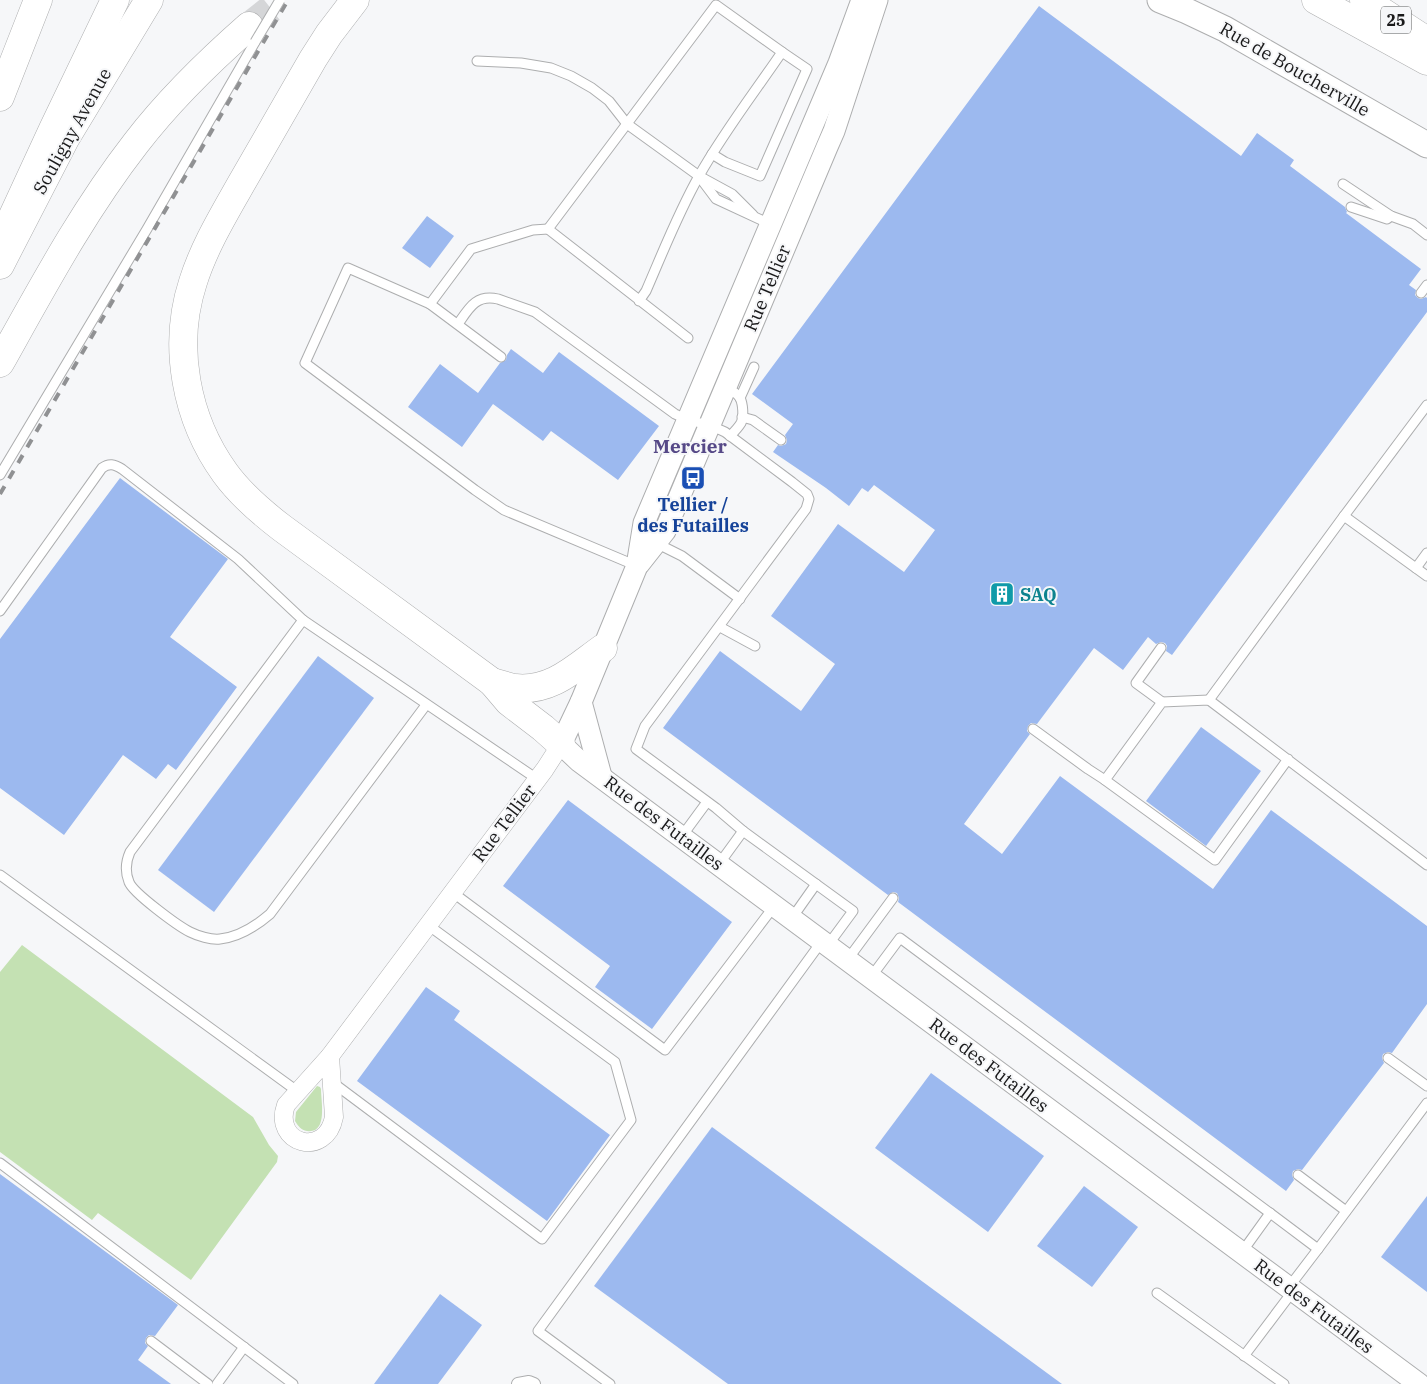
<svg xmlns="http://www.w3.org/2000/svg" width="1427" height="1384" font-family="'IBM Plex Serif',serif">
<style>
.green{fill:#c4e1b3}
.building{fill:#9cb9ef}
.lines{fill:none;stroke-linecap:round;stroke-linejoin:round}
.motorway-tunnel{stroke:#d5d6d8;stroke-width:28;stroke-dasharray:28 14;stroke-linecap:butt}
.service-casing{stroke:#adaeaf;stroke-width:11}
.pedestrian-casing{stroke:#adaeaf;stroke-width:14}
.minor-casing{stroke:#adaeaf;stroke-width:19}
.tertiary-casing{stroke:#adaeaf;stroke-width:23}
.secondary-casing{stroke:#adaeaf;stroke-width:27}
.trunk-casing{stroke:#adaeaf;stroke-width:29}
.motorway-casing{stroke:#adaeaf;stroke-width:29}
.service{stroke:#fff;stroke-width:9}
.pedestrian{stroke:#fff;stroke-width:12}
.minor{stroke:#fff;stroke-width:18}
.tertiary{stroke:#fff;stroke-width:21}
.secondary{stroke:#fff;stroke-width:25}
.trunk{stroke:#fff;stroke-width:28}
.motorway{stroke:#fff;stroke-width:28}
.rail{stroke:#909193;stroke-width:4;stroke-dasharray:9 9;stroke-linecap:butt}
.service-bridge-casing{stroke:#adaeaf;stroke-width:11;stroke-linecap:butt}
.service-bridge{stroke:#fff;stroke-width:9}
.labels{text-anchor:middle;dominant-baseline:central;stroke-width:4;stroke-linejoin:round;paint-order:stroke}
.shield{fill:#f6f7f9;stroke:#5b5c5d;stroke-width:1}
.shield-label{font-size:16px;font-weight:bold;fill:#19191a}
.street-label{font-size:18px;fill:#19191a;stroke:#f6f7f9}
.transit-label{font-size:18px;font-weight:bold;fill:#164399;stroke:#f6f7f9}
.culture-label{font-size:18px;font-weight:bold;fill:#0d838f;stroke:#f6f7f9;text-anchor:start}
.neighbourhood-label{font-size:19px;font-weight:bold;fill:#564987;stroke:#f6f7f9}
</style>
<rect width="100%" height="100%" fill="#f6f7f9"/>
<g class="green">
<path d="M22,945L253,1117L269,1145L278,1156L277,1162L191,1280L98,1213L92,1220L0,1152V972Z"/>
<path d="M317,1086L320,1087L321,1089C321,1102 328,1134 307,1131C301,1130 298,1126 295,1121L296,1112Z"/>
</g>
<g class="building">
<path d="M1039,6L1241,156L1257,133L1294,160L1290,166L1345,207L1347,212L1346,213L1421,269L1409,285L1416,290L1415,295L1418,298L1421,299L1426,297L1427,298V312L1172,655L1166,651L1167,646L1165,643L1161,642L1156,644L1148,637L1123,670L1094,648L1037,724L1031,723L1028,726L1027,731L1030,734L964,824L1002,854L1060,776L1213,889L1271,810L1427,926V1004L1392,1053L1388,1052L1383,1054L1382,1058L1384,1063L1302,1170L1298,1169L1293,1171L1292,1175L1294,1180L1286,1191L898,902L899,898L897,893L893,892L888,895L663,728L720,651L801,711L835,664L771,616L838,524L904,572L935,530L874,485L868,492L862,488L849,506L826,488L773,452L778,445L781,446L786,444L787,440L785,435L793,424L752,394Z"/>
<path d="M427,216L454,236L430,268L402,248Z"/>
<path d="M511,349L543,373L559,352L659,426L618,480L551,431L543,441L493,404L462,447L408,407L440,364L478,393L500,363L506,360L507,355Z"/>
<path d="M120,478L228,559L170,637L237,687L176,770L168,764L156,779L123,755L64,835L0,788V639Z"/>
<path d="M318,656L374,698L214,912L158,870Z"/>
<path d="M1201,727L1261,771L1206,846L1146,801Z"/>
<path d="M568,800L732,922L652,1029L595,987L610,966L503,886Z"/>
<path d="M426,987L460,1011L454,1020L610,1135L547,1221L357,1081Z"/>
<path d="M931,1073L1044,1156L988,1232L875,1148Z"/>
<path d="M712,1127L1062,1384H728L594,1286Z"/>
<path d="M0,1174L178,1305L155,1336L149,1335L146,1338L145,1343L148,1346L138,1360L171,1384H0Z"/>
<path d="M1084,1186L1138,1227L1092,1287L1037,1246Z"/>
<path d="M1427,1196V1292L1381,1257Z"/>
<path d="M440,1294L482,1325L438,1384H374Z"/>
</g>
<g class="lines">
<path class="motorway-tunnel" d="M249,26L282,0"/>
<defs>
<g id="service">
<path d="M477,61L521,63L551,68L571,76L592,88L609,101L627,124L699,176L732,194L753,215"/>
<path d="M712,154L725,162L760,176L807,69L782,52"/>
<path d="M701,179L716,199L770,224"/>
<path d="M1343,184L1391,216L1413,224L1427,235"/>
<path d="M1351,207L1387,219L1391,216"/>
<path d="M1421,293L1427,285"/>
<path d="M639,301L646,291C663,252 678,213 699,176C723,133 754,93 782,52L716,5L548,229L688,338"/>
<path d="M430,304L471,249L533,230L548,229"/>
<path d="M458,324C469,308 476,294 498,299L535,312L675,414C691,422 709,424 725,432L792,482L807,494L809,499L806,509L645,726L636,749L716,808L743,831"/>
<path d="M501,357L430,304L348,268L305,363L475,490L504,510L637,566"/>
<path d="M726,388C731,390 737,393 740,398C743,404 744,417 741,423C738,428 734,432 730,436"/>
<path d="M740,398L754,367"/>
<path d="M742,417L753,420L781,440"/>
<path d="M0,475L147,229L255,42"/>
<path d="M1344,516L1427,405"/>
<path d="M656,543L682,556L740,599"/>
<path d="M1416,568L1427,553"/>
<path d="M0,611L102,468C109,463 114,464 122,469L238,559L303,620L130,852C126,861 125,872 129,882C133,893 178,926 190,932C198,936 211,940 220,939C240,937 256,926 270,914L426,705"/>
<path d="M303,620L537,779"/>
<path d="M720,627L755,646"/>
<path d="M1161,648L1136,683L1162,702"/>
<path d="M1209,700L1344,516L1427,576"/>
<path d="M1033,729L1088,769L1105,780"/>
<path d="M1288,759L1215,860L1105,780L1162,702L1209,700L1427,865"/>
<path d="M682,836L707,802"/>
<path d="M719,864L743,831L853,911L828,945"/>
<path d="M0,875L297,1091"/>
<path d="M452,892L665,1050L775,905"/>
<path d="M792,918L816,884"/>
<path d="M848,959L893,898"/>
<path d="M871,977L900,938L1270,1213L1318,1249L1289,1287"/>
<path d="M1388,1058L1427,1086"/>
<path d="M332,1082L542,1239L631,1120L615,1062L428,925"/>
<path d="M0,1163L293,1384"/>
<path d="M1298,1175L1346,1211"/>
<path d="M1318,1249L1427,1103"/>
<path d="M1242,1252L1270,1213"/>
<path d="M1157,1293L1284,1384"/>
<path d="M151,1341L208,1384"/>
<path d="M1244,1356L1293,1291"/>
<path d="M217,1384L244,1347"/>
<path d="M610,1384L538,1331L822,941"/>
</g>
<path id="pedestrian" d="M518,1384L529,1382L534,1384"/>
<g id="minor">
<path d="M330,1056L545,769L561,744"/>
<path d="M330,1056L334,1117C326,1159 272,1144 286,1105Z"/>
</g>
<g id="tertiary">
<path d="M862,0L839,63L644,523L637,566L581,702L561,744L579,761L1419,1384"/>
<path d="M639,564L665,531L827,147L834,131L877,0"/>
<path d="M581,702L601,776"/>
</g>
<path id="secondary" d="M1160,0L1187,11L1225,29L1427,145"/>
<g id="trunk">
<path d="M0,97L38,0"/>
<path d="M0,265L65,139L149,0"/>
</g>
<g id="motorway">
<path d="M355,0L329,34L313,59C289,101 265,142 241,184C223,216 204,247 193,282C172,346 186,419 225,473C241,495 261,512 282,528L492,682L509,702L543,728L561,744"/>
<path d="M1316,0L1427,61"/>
<path d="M1364,0L1427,41"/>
<path d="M0,244L53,129L115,0"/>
<path d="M0,363C42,288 83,211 136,143C169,100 208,62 249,26"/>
<path d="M492,682C500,684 508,687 515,688C552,692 576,667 603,648"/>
</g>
</defs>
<use href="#service" class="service-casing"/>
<use href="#pedestrian" class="pedestrian-casing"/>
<use href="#minor" class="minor-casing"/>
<use href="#tertiary" class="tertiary-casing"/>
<use href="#secondary" class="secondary-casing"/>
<use href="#trunk" class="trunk-casing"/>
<use href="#motorway" class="motorway-casing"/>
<use href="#service" class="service"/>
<use href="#pedestrian" class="pedestrian"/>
<use href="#minor" class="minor"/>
<use href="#tertiary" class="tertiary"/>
<use href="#secondary" class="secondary"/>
<use href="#trunk" class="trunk"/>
<use href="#motorway" class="motorway"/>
<path class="rail" d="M0,494L288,0"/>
<defs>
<path id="service-bridge" d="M255,42L280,0"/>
</defs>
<use href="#service-bridge" class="service-bridge-casing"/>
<use href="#service-bridge" class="service-bridge"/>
</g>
<defs>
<symbol id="bus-square" viewBox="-11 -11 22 22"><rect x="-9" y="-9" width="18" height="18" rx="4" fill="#1a4fb4" stroke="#f6f7f9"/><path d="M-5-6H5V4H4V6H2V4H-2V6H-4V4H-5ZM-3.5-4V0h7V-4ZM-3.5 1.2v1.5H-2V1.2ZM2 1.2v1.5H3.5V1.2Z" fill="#fff"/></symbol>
<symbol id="building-square" viewBox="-11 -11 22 22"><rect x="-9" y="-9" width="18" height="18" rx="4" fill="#0f9aa8" stroke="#f6f7f9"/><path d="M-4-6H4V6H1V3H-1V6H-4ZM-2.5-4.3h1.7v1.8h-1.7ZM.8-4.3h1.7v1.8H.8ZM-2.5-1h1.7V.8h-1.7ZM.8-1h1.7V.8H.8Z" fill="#fff"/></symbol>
</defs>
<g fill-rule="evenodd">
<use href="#bus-square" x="679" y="464" width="28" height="28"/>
<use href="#building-square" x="988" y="580" width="28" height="28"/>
</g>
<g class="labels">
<rect class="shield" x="1381" y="6.5" width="30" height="27" rx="4"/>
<g class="shield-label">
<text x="1396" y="20">25</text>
</g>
<g class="street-label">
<text transform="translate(1295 69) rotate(30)">Rue de Boucherville</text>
<text transform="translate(72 131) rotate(-61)">Souligny Avenue</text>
<text transform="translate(767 288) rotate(-67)">Rue Tellier</text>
<text transform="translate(504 823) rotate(-53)">Rue Tellier</text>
<text transform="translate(664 823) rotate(37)">Rue des Futailles</text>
<text transform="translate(989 1065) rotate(37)">Rue des Futailles</text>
<text transform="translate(1314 1306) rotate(37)">Rue des Futailles</text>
</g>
<g class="transit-label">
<text x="693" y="504">Tellier /<tspan x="693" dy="21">des Futailles</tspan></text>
</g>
<g class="culture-label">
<text x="1020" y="594">SAQ</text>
</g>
<g class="neighbourhood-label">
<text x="690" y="446">Mercier</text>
</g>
</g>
</svg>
